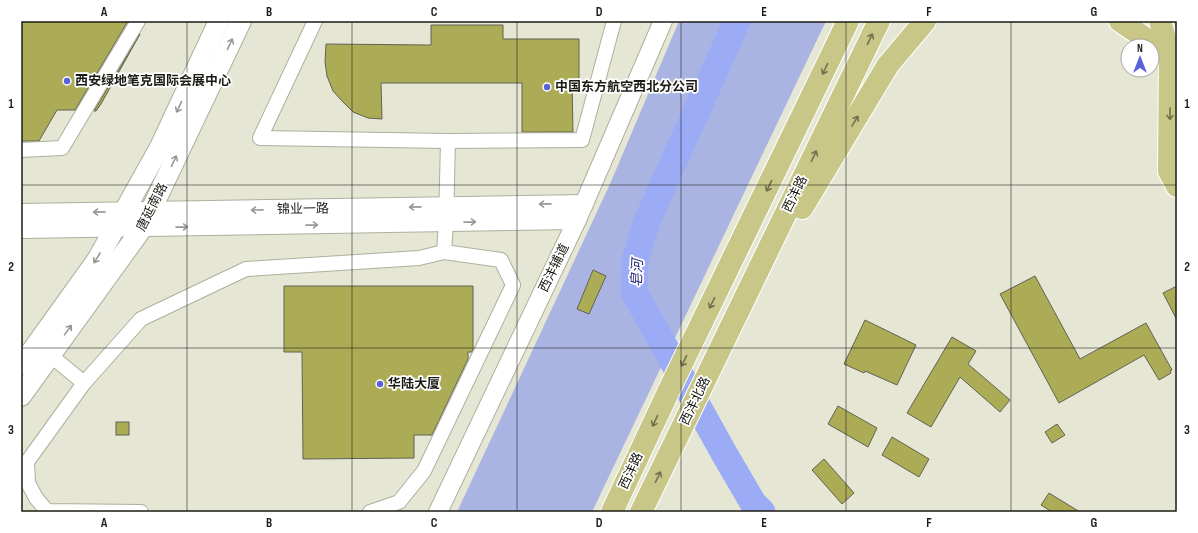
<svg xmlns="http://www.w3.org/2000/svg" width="1198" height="533" font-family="'Sofia Sans Condensed','Noto Sans SC',sans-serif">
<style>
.green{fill:#aab4e2}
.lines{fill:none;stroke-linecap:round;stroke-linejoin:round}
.river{stroke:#9cabf5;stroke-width:27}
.building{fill:#adac56;stroke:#616253}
.minor-casing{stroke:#aeaf9e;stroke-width:16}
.tertiary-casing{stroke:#aeaf9e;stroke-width:20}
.secondary-casing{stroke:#aeaf9e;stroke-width:22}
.trunk-casing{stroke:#fff;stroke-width:24}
.minor{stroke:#fff;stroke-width:14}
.tertiary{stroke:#fff;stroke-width:18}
.secondary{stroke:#fff;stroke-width:20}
.trunk{stroke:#c8c788;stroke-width:22}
.oneway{stroke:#72714e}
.oneway2{stroke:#989896}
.grid{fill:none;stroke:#1b1b15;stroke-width:1;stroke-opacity:0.55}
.poi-dot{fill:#5863da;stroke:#fff;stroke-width:1.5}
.labels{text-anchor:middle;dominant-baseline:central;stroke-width:3.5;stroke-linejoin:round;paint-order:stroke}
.poi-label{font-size:13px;font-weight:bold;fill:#1b1b15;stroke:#fff;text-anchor:start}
.street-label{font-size:13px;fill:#1b1b15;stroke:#fff}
.water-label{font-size:14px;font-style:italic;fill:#201f73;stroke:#fff}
.neatline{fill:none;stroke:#1b1b15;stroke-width:1.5}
.grid-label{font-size:13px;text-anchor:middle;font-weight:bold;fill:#1b1b15}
</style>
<rect width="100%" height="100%" fill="#e5e6d4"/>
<path class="green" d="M679,21H826L592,512H457L610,184Z"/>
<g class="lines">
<path class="river" d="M737,21L647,221L635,260L634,292L725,455L753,503L762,512"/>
</g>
<g class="building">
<path d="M21,21H128L75,110H57L39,141H21Z"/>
<path d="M431,25H503V39H579V84H572L573,132H522V83H381L382,119L368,118L353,112L343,102L333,91L327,76L325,62L326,44L431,45Z"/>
<path d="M140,34L101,104L96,111H94Z"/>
<path d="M593,270L606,276L589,314L577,309Z"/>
<path d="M1035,276L1080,359L1146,323L1172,370L1170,371L1171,373L1159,380L1144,355L1059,403L1000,294Z"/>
<path d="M284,286H473V349L472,352H468V359L432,435H414V458L303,459L302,352H284Z"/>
<path d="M1177,286V320L1163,293Z"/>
<path d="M865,320L916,345L897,385L865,371L864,373L844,364Z"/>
<path d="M952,337L976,351L968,364L1010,400L1000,412L960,377L931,427L907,413Z"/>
<path d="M838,406L877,428L868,447L828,424Z"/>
<rect x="116" y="422" width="13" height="13"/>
<path d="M1057,424L1065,435L1052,443L1045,432Z"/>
<path d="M892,437L929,459L919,477L882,455Z"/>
<path d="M824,459L854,493L842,504L812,470Z"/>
<path d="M1049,493L1080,512H1052L1041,505Z"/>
</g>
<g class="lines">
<defs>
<g id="minor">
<path d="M315,21L260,138L448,141L582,140L614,21"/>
<path d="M21,150L62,148L138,21"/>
<path d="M444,252L446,223L448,141"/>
<path d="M50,355L84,383"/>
<path d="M141,512L47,511L36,498L28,483L27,462L84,383L141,319L246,269L419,258L444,252L501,260L513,285L424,471L399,502L370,512"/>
</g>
<g id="tertiary">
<path d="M21,213L584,204"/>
<path d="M21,229L577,220"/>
<path d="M438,512L577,220L663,21"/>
</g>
<g id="secondary">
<path d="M21,366L97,260L160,147L219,21"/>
<path d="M21,396L143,227L241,21"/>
</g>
<g id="trunk">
<path d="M1120,21L1170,55"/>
<path d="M1160,21L1170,55L1169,171L1177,186"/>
<path d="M802,208L888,65L925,21"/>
<path d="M612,512L671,386L848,21"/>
<path d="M641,512L879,21"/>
</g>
</defs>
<use href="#minor" class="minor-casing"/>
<use href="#tertiary" class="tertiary-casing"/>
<use href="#secondary" class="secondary-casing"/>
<use href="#trunk" class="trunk-casing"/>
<use href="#minor" class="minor"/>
<use href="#tertiary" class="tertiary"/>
<use href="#secondary" class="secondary"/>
<use href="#trunk" class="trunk"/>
</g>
<defs><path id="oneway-shaft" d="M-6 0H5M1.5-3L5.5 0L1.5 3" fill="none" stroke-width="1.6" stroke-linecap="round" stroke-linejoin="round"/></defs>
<g class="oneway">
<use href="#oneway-shaft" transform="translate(870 39) rotate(-64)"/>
<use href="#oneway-shaft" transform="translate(825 69) rotate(116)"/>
<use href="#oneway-shaft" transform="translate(1170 114) rotate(91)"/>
<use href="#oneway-shaft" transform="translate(855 121) rotate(-59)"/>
<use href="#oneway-shaft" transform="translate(814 156) rotate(-64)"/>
<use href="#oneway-shaft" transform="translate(769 186) rotate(116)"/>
<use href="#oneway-shaft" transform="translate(712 303) rotate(116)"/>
<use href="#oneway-shaft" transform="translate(684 361) rotate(116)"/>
<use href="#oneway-shaft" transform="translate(655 421) rotate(115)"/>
<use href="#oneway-shaft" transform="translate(658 477) rotate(-64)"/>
</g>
<g class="oneway2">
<use href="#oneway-shaft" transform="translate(230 44) rotate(-65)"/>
<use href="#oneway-shaft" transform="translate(179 107) rotate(115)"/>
<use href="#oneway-shaft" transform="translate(174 161) rotate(-65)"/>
<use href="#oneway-shaft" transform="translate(545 204) rotate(179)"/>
<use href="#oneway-shaft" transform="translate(415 207) rotate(179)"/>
<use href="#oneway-shaft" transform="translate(257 210) rotate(179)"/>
<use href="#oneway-shaft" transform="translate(99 212) rotate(179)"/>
<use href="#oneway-shaft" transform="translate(470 222) rotate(-1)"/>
<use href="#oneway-shaft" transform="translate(312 225) rotate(-1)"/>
<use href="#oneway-shaft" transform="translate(182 227) rotate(-1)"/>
<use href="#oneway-shaft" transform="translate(97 258) rotate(122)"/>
<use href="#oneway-shaft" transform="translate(68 330) rotate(-54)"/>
</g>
<path class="grid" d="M187,21V512M352,21V512M517,21V512M681,21V512M846,21V512M1011,21V512M21,185H1177M21,348H1177"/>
<g class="poi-dot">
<circle cx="67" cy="81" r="4"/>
<circle cx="547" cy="87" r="4"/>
<circle cx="380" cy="384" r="4"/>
</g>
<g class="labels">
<g class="poi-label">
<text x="75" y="81">西安绿地笔克国际会展中心</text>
<text x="555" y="87">中国东方航空西北分公司</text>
<text x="388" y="384">华陆大厦</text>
</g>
<g class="street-label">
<text transform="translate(795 194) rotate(-64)">西沣路</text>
<text transform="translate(152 207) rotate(-63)">唐延南路</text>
<text transform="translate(303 209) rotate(-1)">锦业一路</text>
<text transform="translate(554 268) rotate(-64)">西沣辅道</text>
<text transform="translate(695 401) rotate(-64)">西沣北路</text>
<text transform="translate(631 471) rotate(-65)">西沣路</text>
</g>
<g class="water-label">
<text transform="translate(637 273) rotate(-87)">皂河</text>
</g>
</g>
<rect width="1198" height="533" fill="none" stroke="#ffffff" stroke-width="44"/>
<g transform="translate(1140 58)"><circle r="19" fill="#ffffff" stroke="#a4a4a1"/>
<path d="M0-3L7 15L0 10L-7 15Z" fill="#5863da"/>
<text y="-6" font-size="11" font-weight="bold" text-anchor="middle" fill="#1b1b15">N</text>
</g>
<rect x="22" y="22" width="1154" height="489" class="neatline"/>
<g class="grid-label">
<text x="104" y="16">A</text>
<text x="269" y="16">B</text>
<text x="434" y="16">C</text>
<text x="599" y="16">D</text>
<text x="764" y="16">E</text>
<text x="929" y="16">F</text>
<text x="1094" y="16">G</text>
<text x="11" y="108">1</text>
<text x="1187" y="108">1</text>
<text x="11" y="271">2</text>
<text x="1187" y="271">2</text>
<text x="11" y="434">3</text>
<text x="1187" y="434">3</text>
<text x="104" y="527">A</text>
<text x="269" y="527">B</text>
<text x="434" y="527">C</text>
<text x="599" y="527">D</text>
<text x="764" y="527">E</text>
<text x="929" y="527">F</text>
<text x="1094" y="527">G</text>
</g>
</svg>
